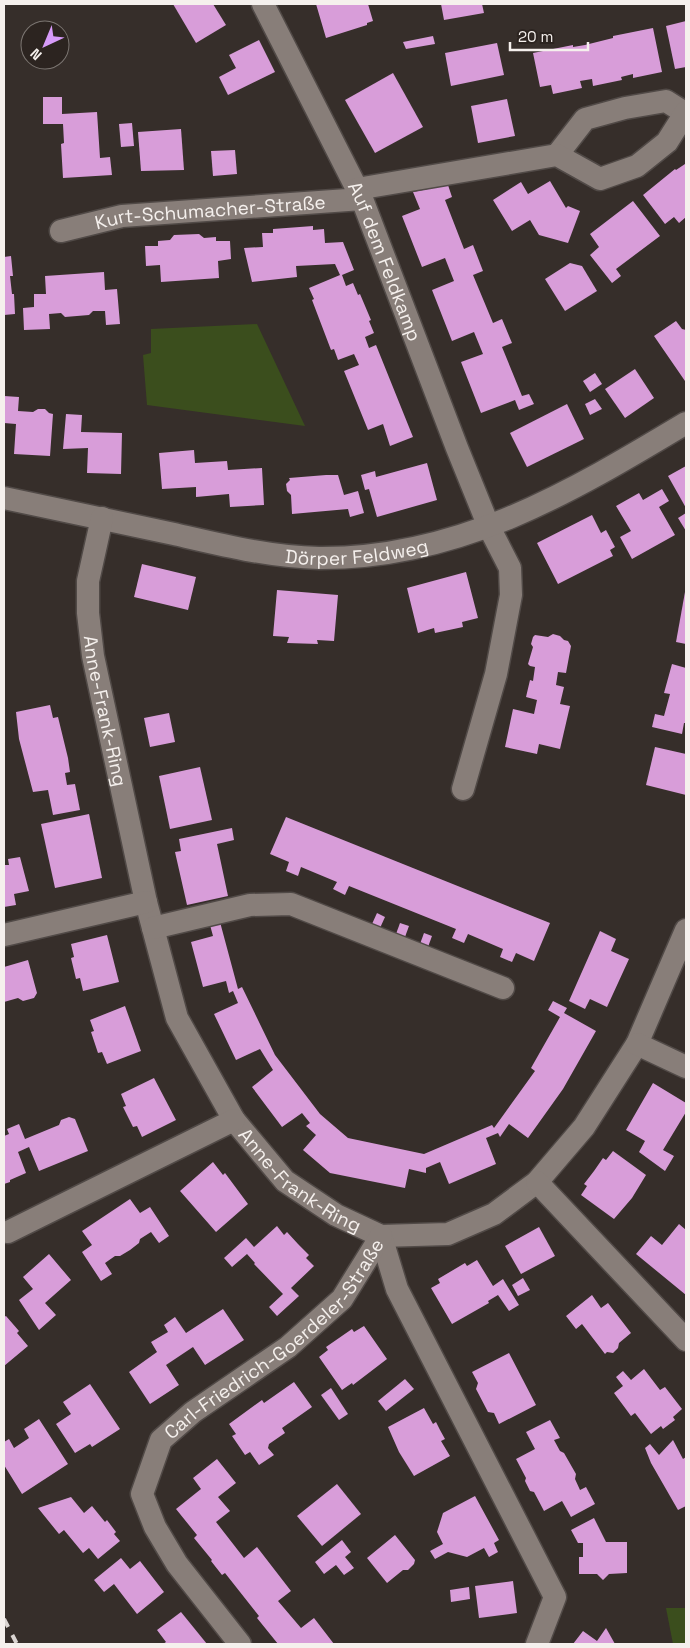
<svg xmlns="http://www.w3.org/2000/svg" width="690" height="1648" font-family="'Space Grotesk',sans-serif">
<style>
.green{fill:#3b4e1d}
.building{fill:#d89dd9}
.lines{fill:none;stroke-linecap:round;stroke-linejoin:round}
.minor-casing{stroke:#514a47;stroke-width:25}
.minor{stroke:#887e79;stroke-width:22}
.rail{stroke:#dad4d1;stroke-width:4;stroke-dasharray:9 9;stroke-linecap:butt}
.labels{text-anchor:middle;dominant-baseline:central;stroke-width:5;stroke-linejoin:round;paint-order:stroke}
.street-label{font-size:19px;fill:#f5f0ed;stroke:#2c2420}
</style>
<rect width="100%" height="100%" fill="#362e2a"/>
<g class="green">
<path d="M257,324L305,426L147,405L143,355L151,353V329Z"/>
<path d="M666,1608H686V1644H673Z"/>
</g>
<g class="building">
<path d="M173,4H213L226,25L196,43Z"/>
<path d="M316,4H368L373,21L367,23V25L326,38Z"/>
<path d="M441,4H482L484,13L444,20Z"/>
<path d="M686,21V67L675,69L666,26Z"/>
<path d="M653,28L662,72L633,78V74L621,77L622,80L593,86L592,79L580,81L582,88L553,94L551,85L540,87L533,53L573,45V47L585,45L613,38V36Z"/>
<path d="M433,36L435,44L406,49L403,42Z"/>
<path d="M259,40L275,72L228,95L219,77L236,68L229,55Z"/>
<path d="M497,43L504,75L451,86L445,53Z"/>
<path d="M393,73L423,127L375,153L345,100Z"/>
<path d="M43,97H62V114L97,112L100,158L110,157L112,175L63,178L61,144L64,143L63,124H43Z"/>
<path d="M507,99L515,136L478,143L471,106Z"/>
<path d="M132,123L134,146L121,147L119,124Z"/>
<path d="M181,129L184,170L141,171L138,132Z"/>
<path d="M235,150L237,174L213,176L211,151Z"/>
<path d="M686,161V217L679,223L674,217L665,224L643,195L675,169L676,170L685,164Z"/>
<path d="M550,181L566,208L568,206L580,211L568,243L539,235L530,220L512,231L493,200L521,182L528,194Z"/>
<path d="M448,185L452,197L445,200L464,249L473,245L483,271L473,275L493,323L502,319L512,343L502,347L522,396L529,394L534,404L519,410L515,400L481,413L461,362L483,354L474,332L452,341L432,290L454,281L445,258L422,267L402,216L420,209L413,192Z"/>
<path d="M633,201L660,236L616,269L621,276L612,283L590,255L599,247L590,234Z"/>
<path d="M313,226V230L324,229L325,243L343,242L354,270L342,275L346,286L353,283L358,295L360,294L371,320L369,321L374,333L365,337L369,348L376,345L413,437L390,446L383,424L368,430L344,371L359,365L354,354L338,360L334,349L331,350L312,300L314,299L309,288L340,275L335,264L296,266L297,277L252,282L244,248L263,247L262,233H273V229Z"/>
<path d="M199,234L204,238L216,237V241H230L231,259L218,261L219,278L161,282L160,265L146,266L145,246H158V241L170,240L174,235Z"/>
<path d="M11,256L13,276H10L12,294H14L15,314L4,315V257Z"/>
<path d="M570,263L582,266L597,291L565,311L545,279Z"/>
<path d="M104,272L105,290L117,289L120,324L106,325L105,311H93L89,315L65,317L61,313L49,314L50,329L24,330L23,308L34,307V294H46L45,276Z"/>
<path d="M676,321L682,329L686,330V380L685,381L654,336Z"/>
<path d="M635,369L654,398L625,418L605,389Z"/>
<path d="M595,373L602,384L590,392L583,381Z"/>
<path d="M4,396L19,397L18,411L33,412L38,409H45L49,413L53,414L50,456L14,454L16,424L4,423Z"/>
<path d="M595,399L602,409L590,415L585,404Z"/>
<path d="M567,404L584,439L527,467L510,433Z"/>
<path d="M66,414L82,415L81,432L122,433L121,474L87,473L88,448L63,449Z"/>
<path d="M194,450L195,463L227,461L228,470L262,468L264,505L230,507L229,494L196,497V487L162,489L159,453Z"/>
<path d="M427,463L437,500L377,517L369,489L365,490L361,475L375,471L376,477Z"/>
<path d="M686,466V508L668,476Z"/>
<path d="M326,475H338L344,495L358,491L364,513L350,517L348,509L292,514L291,495L287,491L286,484L290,480L289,478Z"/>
<path d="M662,489L669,501L659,507L675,535L632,559L620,537L631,531L616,506L639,493L643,500Z"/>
<path d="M686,513V531L678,518Z"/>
<path d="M592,515L601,533L606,530L615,547L610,550L613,556L558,584L537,543Z"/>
<path d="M142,564L196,577L188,610L134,597Z"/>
<path d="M466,572L478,618L462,622L463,627L435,633L434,628L418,633L407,588Z"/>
<path d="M277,590L338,595L334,641L317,640L318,644L287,643L289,637L273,636Z"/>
<path d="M685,592L686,593V644L676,642Z"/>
<path d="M553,634L560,636L564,640L568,641L571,646L566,673L558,672L556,685L564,687L560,704L570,706L560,749L539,744L537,754L505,747L513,709L534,714L537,700L526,697L530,680L533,681L535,667L530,666L528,664L533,647L531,644L533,637L535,635L548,637Z"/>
<path d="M672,664L686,668V723H684L682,734L652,727L655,714L664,716L670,694L664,693Z"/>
<path d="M50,705L53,718L58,717L68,758L70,772L65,773L67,785L75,784L80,810L53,815L48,790L33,792L19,739L16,712Z"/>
<path d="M169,713L175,742L150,747L144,718Z"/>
<path d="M655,747L686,754V795L646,785Z"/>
<path d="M200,767L212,820L170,829L159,776Z"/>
<path d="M89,814L102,878L55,888L41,824Z"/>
<path d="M286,817L550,923L534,961L516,953L512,962L500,957L503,949L468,934L464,943L452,938L456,929L349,886L345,895L333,889L337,882L301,867L298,876L286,871L289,862L270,854Z"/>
<path d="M232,828L234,840L217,844L228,896L187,905L175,852L181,851L179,839Z"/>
<path d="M20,857L29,891L14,894L16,905L4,907V865H9L8,859Z"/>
<path d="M377,913L385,917L380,928L372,924Z"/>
<path d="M220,922L238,989L242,987L275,1055L320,1114L348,1138L424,1154L492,1125L494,1128L535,1071L531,1068L560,1017L548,1010L553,1001L567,1008L564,1013L596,1031L563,1089L528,1138L509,1124L500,1137L498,1133L486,1138L496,1164L449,1184L440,1162L426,1168V1173L409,1169L405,1188L330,1173L303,1150L316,1135L306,1126L310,1123L302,1113L282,1127L252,1087L273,1070L260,1049L236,1060L214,1014L238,1003L233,991L229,993L226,981L203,987L191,942L213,936L210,925Z"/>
<path d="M400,923L409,926L405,937L396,934Z"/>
<path d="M600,931L616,939L611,951L629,959L607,1007L590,999L585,1009L569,1001Z"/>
<path d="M424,933L432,936L428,947L420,944Z"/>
<path d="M107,935L119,982L83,991L80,978L76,979L71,958L74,957L71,944Z"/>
<path d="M28,960L37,993L34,998L23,1001L18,998L4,1002V967Z"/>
<path d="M125,1006L141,1051L107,1064L102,1052L98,1053L91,1032L94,1031L90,1020Z"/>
<path d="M154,1078L176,1120L142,1137L137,1126L133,1127L123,1107L126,1106L121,1094Z"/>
<path d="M653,1083L686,1103V1112L663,1150L674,1156L665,1171L639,1152L645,1141L626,1130Z"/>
<path d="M69,1117L75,1119L88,1151L39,1171L29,1147L18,1152L26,1173L10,1180V1182L4,1184V1136L9,1134L7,1129L19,1124L25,1139L59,1125L61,1120Z"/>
<path d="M613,1151L646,1175L632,1198L614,1219L581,1195L587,1186L584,1184L594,1171L603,1158L606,1160Z"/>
<path d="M213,1162L223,1175L225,1173L248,1204L216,1232L180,1191Z"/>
<path d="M130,1199L140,1213L150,1207L169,1236L159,1243L151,1232L140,1239L139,1243L130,1250L120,1256H115L105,1263L112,1274L101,1281L82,1252L92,1245L82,1231Z"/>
<path d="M679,1224L686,1230V1295L636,1254L651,1236L662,1245Z"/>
<path d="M277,1226L284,1235L287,1232L298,1244L309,1255L306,1258L314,1266L291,1288L299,1296L277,1316L269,1307L283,1294L254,1264L255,1263L247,1254L232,1267L224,1258L246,1238L254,1247Z"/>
<path d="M539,1227L555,1256L521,1274L505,1246Z"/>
<path d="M49,1254L71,1280L45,1303L56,1315L39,1330L19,1300L33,1289L23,1277Z"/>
<path d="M477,1260L493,1286L503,1279L519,1305L509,1311L498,1295L488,1301L489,1303L452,1324L431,1288L440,1283L438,1279L465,1263L467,1266Z"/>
<path d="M523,1278L530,1290L518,1296L512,1285Z"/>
<path d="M592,1295L601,1308L608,1303L631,1333L619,1343L618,1348L613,1353L607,1352L605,1354L582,1324L576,1329L566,1316Z"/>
<path d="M223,1309L244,1340L205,1365L193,1347L166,1365L179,1385L150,1404L129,1372L157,1352L151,1342L168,1332L164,1325L175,1317L186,1333Z"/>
<path d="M6,1316L19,1331L17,1333L28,1346L4,1366V1317Z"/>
<path d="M364,1326L387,1359L353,1385L352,1383L342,1390L319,1357L328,1350L326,1347L352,1329L354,1332Z"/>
<path d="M509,1353L536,1405L499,1424L494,1413L488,1412L476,1389L478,1383L472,1372Z"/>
<path d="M644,1369L660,1390L665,1387L682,1409L673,1417L675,1420L663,1429L661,1426L651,1434L635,1413L631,1416L614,1393L623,1386L616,1377L623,1371L631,1380Z"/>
<path d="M405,1379L414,1389L386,1411L378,1401Z"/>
<path d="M294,1382L312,1407L282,1428L285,1433L269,1444L268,1448L274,1455L259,1465L250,1452L245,1455L232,1436L236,1434L229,1424L262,1400L264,1403Z"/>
<path d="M90,1384L120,1429L92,1447L90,1444L75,1453L56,1424L71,1414L63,1402Z"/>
<path d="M331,1388L348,1414L339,1420L321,1395Z"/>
<path d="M424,1408L433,1424L436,1422L440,1430L445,1439L441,1441L450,1456L414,1476L399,1452L388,1427Z"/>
<path d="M39,1419L68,1464L22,1494L4,1465V1442L9,1439L14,1448L29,1438L24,1429Z"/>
<path d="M550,1420L560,1438L554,1440L560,1451L564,1453L576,1474L575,1479L580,1490L586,1487L595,1504L571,1517L562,1501L544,1511L534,1492L530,1491L525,1481L526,1478L516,1459L535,1449L526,1432Z"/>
<path d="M673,1440L683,1459L686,1457V1506L678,1510L651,1463L645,1448L650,1444L659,1455Z"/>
<path d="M217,1459L236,1483L218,1497L230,1511L216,1522L244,1558L257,1547L291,1591L278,1601L301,1628L314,1618L334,1644H278L257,1618L259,1616L225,1573L222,1575L211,1561L212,1560L194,1538L197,1535L176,1509L201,1489L193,1478Z"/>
<path d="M337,1484L361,1514L322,1546L297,1516Z"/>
<path d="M475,1496L499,1540L494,1543L498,1552L489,1557L484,1548L467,1557L448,1552L435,1559L430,1551L443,1544L437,1532L443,1513Z"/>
<path d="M71,1497L84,1513L92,1506L105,1522L107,1520L116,1532L114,1534L120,1541L98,1559L89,1548L83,1553L64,1530L59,1534L38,1508Z"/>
<path d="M594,1518L606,1542H627V1573L609,1574L603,1580L597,1574H579V1557H583V1543H578L571,1530Z"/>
<path d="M395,1535L415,1560L414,1564L408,1570H403L387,1583L367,1558Z"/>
<path d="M342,1540L351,1552L345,1557L354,1568L344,1575L336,1565L324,1574L315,1562Z"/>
<path d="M121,1558L130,1569L140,1561L164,1592L137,1614L114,1584L104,1592L94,1580Z"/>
<path d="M513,1581L517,1613L479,1618L475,1586Z"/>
<path d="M469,1587L470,1599L451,1602L450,1590Z"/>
<path d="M181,1612L207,1644H163L166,1642L157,1630Z"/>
<path d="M606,1628L615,1644H573L583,1631L597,1641Z"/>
</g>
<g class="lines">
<defs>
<g id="minor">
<path id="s1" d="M263,4L362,199L457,448L489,527L510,568L511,595L496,674L463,789"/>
<path d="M557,155L585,119L625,108L666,101L685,113"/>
<path d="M357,189L557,155L600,179L637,166L667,142L686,112"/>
<path id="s2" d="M61,231L122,216L362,199"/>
<path id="s3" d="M4,498C61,510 117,522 174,534C222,545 270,557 319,558C459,559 571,492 686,423"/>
<path id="s4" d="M102,518L88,581V613L93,656L146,902L177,1018L234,1120L285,1181L336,1215L381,1236L448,1234L494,1214L537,1182L584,1127L637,1044L686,930"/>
<path d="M153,928L250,905L291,904L503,988"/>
<path d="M4,935L146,902"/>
<path d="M637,1044L686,1067"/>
<path d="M537,1182L686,1340"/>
<path d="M8,1232L234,1120"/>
<path d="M381,1236L397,1289L555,1597L537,1644"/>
<path id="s5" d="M240,1644L177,1564L155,1527L142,1494L161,1440L193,1412L288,1347L342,1299L381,1236"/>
</g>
</defs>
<use href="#minor" class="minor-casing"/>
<use href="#minor" class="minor"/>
<path class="rail" d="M4,1619L17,1644"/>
</g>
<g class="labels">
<g class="street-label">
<text stroke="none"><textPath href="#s2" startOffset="151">Kurt-Schumacher-Straße</textPath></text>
<text stroke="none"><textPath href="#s1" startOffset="285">Auf dem Feldkamp</textPath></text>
<text stroke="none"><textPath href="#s3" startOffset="359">Dörper Feldweg</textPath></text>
<text stroke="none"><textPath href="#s4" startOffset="196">Anne-Frank-Ring</textPath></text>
<text stroke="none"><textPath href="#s4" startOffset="719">Anne-Frank-Ring</textPath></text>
<text stroke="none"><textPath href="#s5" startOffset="391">Carl-Friedrich-Goerdeler-Straße</textPath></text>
</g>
</g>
<rect width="690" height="1648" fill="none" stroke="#f5f0ed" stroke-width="10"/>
<g transform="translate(45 45) rotate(224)"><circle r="24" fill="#2c2420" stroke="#7c7672"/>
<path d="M0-4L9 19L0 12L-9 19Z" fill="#d79bf9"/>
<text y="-8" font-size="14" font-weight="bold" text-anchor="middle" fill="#f5f0ed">N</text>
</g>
<path d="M510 42v8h78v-8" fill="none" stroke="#f5f0ed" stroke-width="2.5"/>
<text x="518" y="42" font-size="15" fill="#f5f0ed" stroke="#2c2420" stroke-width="4" paint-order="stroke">20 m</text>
</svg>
